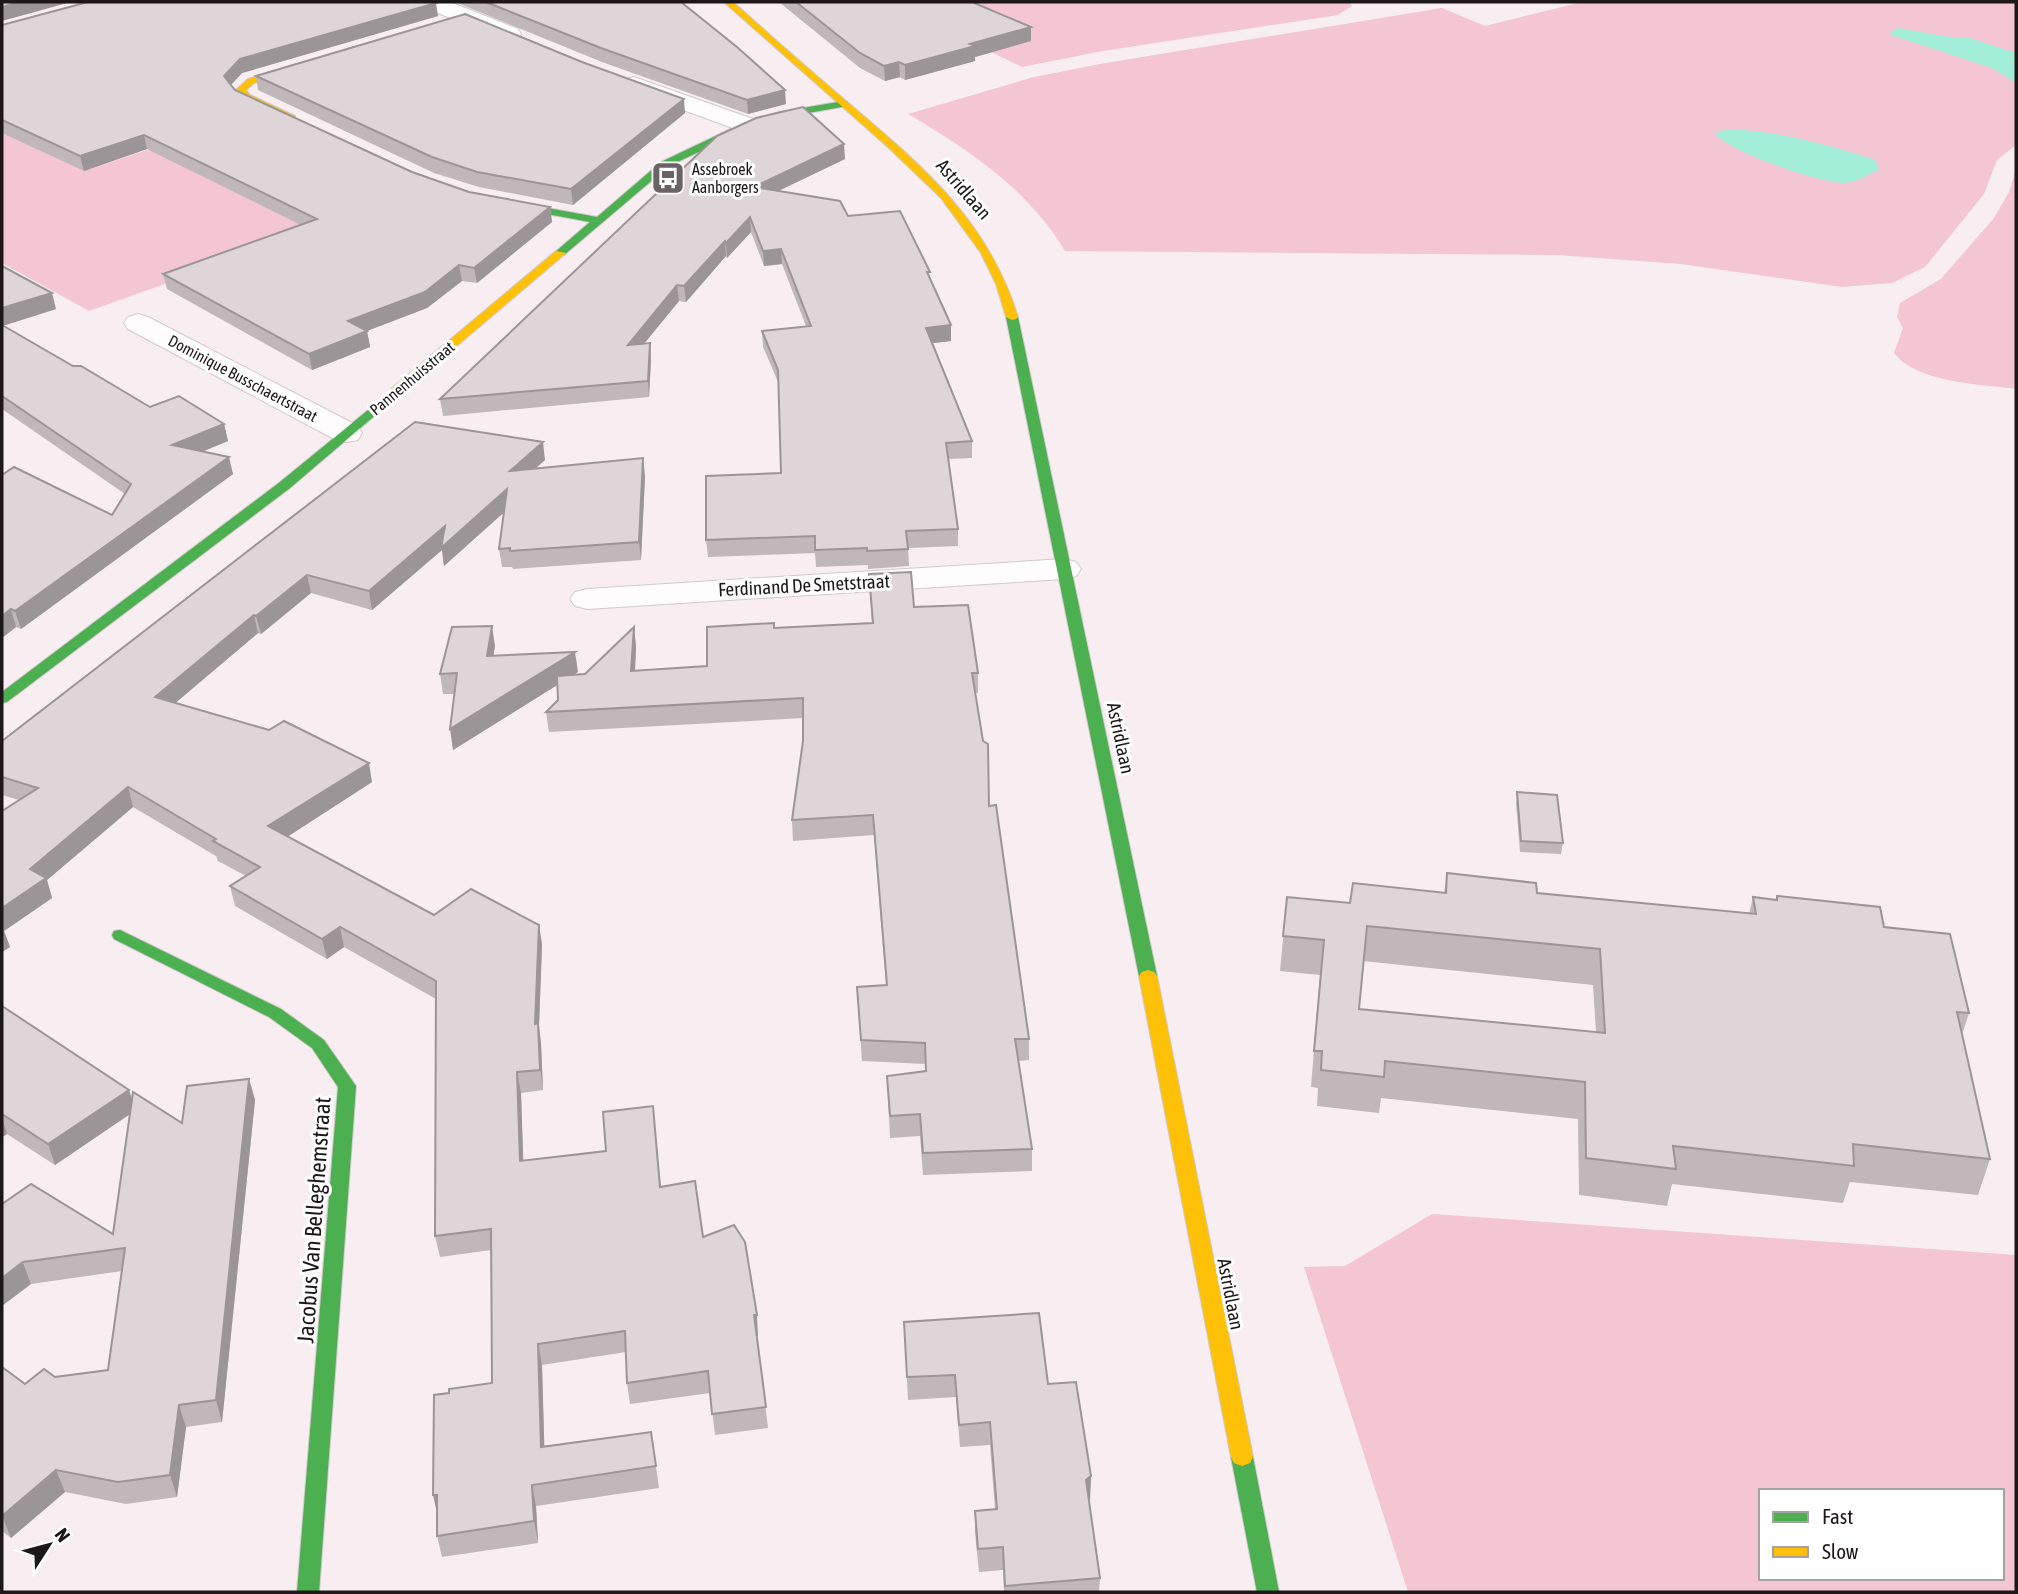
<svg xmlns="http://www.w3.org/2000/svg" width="2018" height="1594" font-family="'Asap Condensed',sans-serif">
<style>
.green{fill:#f4c5d3;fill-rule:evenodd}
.water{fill:#a3eed8}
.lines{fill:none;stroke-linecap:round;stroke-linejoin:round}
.street-casing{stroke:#d1c9cb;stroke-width:2}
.fast-casing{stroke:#d1c9cb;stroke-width:2}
.slow-casing{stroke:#d1c9cb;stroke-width:2}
.street{fill:#fefcfd;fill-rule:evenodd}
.fast{fill:#4caf50;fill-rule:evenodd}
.slow{fill:#ffc107;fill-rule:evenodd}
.wall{fill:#bfb7ba;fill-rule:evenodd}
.shaded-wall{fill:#9b9597}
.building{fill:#ded5d8;stroke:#9b9597;stroke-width:2;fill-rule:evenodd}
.labels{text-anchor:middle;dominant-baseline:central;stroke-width:6;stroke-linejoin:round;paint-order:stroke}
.far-poi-label{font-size:16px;fill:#1e1719;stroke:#fff;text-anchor:start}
.far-street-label{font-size:16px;fill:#1e1719;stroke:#fff}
.street-label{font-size:19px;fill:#1e1719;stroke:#fff}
.near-street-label{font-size:23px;fill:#1e1719;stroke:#fff}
</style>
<rect width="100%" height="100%" fill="#f8edf0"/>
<g class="green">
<path d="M934,2H1349L1352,6L1338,15L1103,51L1022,67L907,11Z"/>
<path d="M1582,2H2016V145L1997,160L1984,194L1925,267L1892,283L1842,287L1681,264L1557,255L1065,251C1029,190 968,149 908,114L1034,77L1100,64L1442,8L1485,26Z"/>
<path d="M2,132L84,171L150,149L316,230L89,311L2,263Z"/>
<path d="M2016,169V389C1980,384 1917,383 1894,353L1903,328L1897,317L1900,303L1941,279L1994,218L2009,192Z"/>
<path d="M1432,1214L2016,1255V1592H1408L1304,1267L1345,1266ZM1761,1491H2002V1578H1761Z"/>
</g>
<g class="water">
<path d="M1898,28L1950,37H1966L2016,53V83L1992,68L1891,35L1890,33Z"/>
<path d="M1727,129C1778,131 1827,144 1875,160L1879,169C1869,175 1857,182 1844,183C1820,183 1728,152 1715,133Z"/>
</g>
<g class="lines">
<defs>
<g id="street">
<path d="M420,2H450L518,29L521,34L518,39H502L423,7Z"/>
<path d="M634,77L756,120L759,125L756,130L747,132L738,130L626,89L622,84L626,79Z"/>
<path d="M138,314L148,317L358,426L362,433L358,440L347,442L336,440L128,329L124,323L128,317Z"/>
<path d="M1064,559L1076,562L1081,569L1076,576L1064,579L587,609L575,606L570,599L575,592L587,589Z"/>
</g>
<g id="fast">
<path d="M844,101L849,104L847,106L781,118L751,127L669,166L564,255L554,253L590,222L498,205L493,202L498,199L597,217L661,162L743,123L779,112Z"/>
<path d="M1012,314L1018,317L1157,976L1154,980H1142L1139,976L1006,317Z"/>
<path d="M395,388L401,392L399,395L290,488L7,702L2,703V692L280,482Z"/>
<path d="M120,930L281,1009L324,1040L356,1086L319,1592H297L338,1087L312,1048L269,1017L114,939L112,935L114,931Z"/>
<path d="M1242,1448L1250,1451L1253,1457L1279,1592H1257L1231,1457L1234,1451Z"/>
</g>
<g id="slow">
<path d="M724,2H733C770,35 807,68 845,100C921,165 987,218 1018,317L1016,319L1012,320L1006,317L996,284L981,253L941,198L889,148Z"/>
<path d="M307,61L312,64L310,66L254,83L246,90L250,95L295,116V120H287L244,99L236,90L248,79Z"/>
<path d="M556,251L566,253L399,395H391V389Z"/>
<path d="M1148,970L1154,972L1157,976L1253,1457L1250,1463L1242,1466L1234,1463L1231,1457L1139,976L1142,972Z"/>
</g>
</defs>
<use href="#street" class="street-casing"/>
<use href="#fast" class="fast-casing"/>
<use href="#slow" class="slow-casing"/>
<use href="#street" class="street"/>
<use href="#fast" class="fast"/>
<use href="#slow" class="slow"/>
</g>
<g class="wall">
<path d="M455,2H681L786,104L748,114L602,62Z"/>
<path d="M779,2H972L1031,27V41L975,57V61L905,80L900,77L885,81L860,68Z"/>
<path d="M438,16L242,73L231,85L235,90L412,172L469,192L550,207L552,222L477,283L462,281L427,308L367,331L370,347L312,370L167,289L163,274L301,225L147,149L84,171L2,133V25Z"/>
<path d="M256,76L685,113L573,205L479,187L434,173L258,90Z"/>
<path d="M717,136L845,159L778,191L848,216L930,279L951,325V341L932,343L972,441V458L948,459L958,529V546L908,548L909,566L868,569V565L816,567L815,553L708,557L706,540L781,473L779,384L763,347L762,331L806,326L782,264L764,266L751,232L727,258L726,256L686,302L679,301L644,343H650L651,359L649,397L443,416L440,399Z"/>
<path d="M2,266L56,309L3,326L73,366L150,407L224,424L228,441L202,452L233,474L21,629L16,627L2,638V475L112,515L125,494L2,409Z"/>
<path d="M415,422L545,460L535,469L645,476L641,560L513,569L512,567H502L499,549L504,512L444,566L442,550L372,610L311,593L261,634L258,633L175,703L372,782L287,837L434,915L539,925L542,945L539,1026L541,1044L543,1090L521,1093L523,1161L606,1151L653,1106L661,1187L703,1237L758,1336H757L768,1428L715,1435L710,1393L630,1404L627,1383L626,1352L542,1365L544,1446L651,1432L659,1488L536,1506L538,1543L442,1557L437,1536L449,1393L492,1383L491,1250L440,1257L435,1236L436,999L344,947L327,959L235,906L230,886L246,876L218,861L216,856L133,807L47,880L52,898L4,931L10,947L2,952V811L19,800L2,795V741Z"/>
<path d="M869,574L914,607L978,673V693H975L989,806L1029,1039V1060L1019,1061L1032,1149V1171L923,1175L920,1136L890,1138L887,1076L926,1071V1064L862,1061L857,987L886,985L874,835L793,841L792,820L803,741V718L549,732L546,712L558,700L557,685L453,750L454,694H443L440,674L495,646L493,656L578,672L573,675L585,674L634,627L636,647L635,671L707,666L774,628L872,623Z"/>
<path d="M1517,792L1563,843L1561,854L1520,852L1516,803Z"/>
<path d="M1447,873L1537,893L1749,914L1753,897L1776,900L1777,896L1884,927L1969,1013L1962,1035L1990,1159L1978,1195L1850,1182L1843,1203L1672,1184L1667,1206L1579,1195L1578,1119L1381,1098L1379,1113L1317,1106L1318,1088L1311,1087L1320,975L1280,971L1287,897L1350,903L1444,893ZM1363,961L1593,985L1596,1032L1359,1009Z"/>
<path d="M2,1006L132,1099L182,1123L249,1079L255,1100L222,1422L186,1427L177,1497L126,1504L65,1492L11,1538L2,1531V1367L25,1384L55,1377L108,1370L122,1271L31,1284L2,1204L113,1234L130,1114L55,1165L7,1134L2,1137Z"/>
<path d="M904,1322L1048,1384L1091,1476L1090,1499L1089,1500L1100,1578L1099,1592H1004L1003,1570L979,1572L975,1533V1511L995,1509L990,1445L960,1447L956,1397L908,1400Z"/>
</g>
<g class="shaded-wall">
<path d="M20,2H71L2,21V7Z"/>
<path d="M436,3L438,16L242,73L226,90L224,76L240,59Z"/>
<path d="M1031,27V41L975,57V61L905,80V65L970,44Z"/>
<path d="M899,62L900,77L885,81L884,66Z"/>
<path d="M785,90L786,104L748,114L747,100Z"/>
<path d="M684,99L685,113L573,205L571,189Z"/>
<path d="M144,135L147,149L84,171L80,156Z"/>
<path d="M844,144L845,159L755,202L754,187Z"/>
<path d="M550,207L552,222L477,283L474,268Z"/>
<path d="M750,217L751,232L727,258L726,243Z"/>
<path d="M725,241L726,256L686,302L684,286Z"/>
<path d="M781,249L782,264L764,266L763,251Z"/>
<path d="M459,265L462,281L427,308L351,337L348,321Z"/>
<path d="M677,285L679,301L630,361L628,345Z"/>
<path d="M52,293L56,309L2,326V308Z"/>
<path d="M951,325V341L926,344V328Z"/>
<path d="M367,331L370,347L312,370L309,354Z"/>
<path d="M650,343L651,359L649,397L648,381Z"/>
<path d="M224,424L228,441L176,462L172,445Z"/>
<path d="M543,442L545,460L512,489L510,471Z"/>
<path d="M229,457L233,474L21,629L15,611Z"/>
<path d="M643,458L645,476L641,560L639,542Z"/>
<path d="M507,489L510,507L444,566L442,550L372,610L369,591L445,526Z"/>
<path d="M307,575L311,593L261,634L256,616Z"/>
<path d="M11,609L16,627L2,638V616Z"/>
<path d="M254,615L258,633L160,716L155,697Z"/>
<path d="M492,626L495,646L490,676L487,656Z"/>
<path d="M634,627L636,647L634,691L631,671Z"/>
<path d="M575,652L578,672L453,750L450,729Z"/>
<path d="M369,763L372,782L273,846L268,826Z"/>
<path d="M128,787L133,807L47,880L52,898L4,931L10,947L2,952V908L30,869Z"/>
<path d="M539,925L542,945L539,1026L541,1044L543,1090L535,1024Z"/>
<path d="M340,927L344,947L327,959L322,939Z"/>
<path d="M517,1072L521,1093L524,1182L520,1161Z"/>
<path d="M249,1079L255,1100L222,1422L216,1400Z"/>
<path d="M129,1090L136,1110L55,1165L48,1144Z"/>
<path d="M2,1118L7,1134L2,1137Z"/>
<path d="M23,1262L31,1284L2,1306V1278Z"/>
<path d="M754,1315H757L758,1336H756Z"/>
<path d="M538,1344L542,1365L545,1468L541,1447Z"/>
<path d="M179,1405L186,1427L177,1497L170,1475Z"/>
<path d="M56,1470L65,1492L11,1538L2,1516Z"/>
<path d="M1091,1476L1090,1499L1085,1502L1086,1480Z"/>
<path d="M532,1485L536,1506L538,1543L534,1521Z"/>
<path d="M433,1495H437L438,1517Z"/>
</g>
<g class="building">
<path d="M2,2H20L2,7Z"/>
<path d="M88,2H434L436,3L240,59L224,76L235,90L412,172L469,192L550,207L474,268L459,265L425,292L348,321L367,331L309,354L163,274L317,219L144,135L80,156L2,120V25Z"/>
<path d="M486,2H681L737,47L785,90L747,100L601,48Z"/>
<path d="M796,2H972L1031,27L970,44L975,46L905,65L899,62L884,66L860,53Z"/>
<path d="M465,14L582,62L684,99L571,189L477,172L432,157L256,76Z"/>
<path d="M803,107L844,144L754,187L840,201L848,216L900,211L930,272H927L951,325L926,328L972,441L946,443L958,529L906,531L908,549L867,551V548L815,550V536L706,540V476L781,473L778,370L762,331L811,326L781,249L763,251L750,217L726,243L725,241L684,286L677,285L628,345L650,343L648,381L440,399L717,136L756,118Z"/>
<path d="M2,266L52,293L2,308Z"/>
<path d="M2,325L73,366H81L150,407L179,396L224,424L172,445L229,457L15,611L11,609L2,616V475L14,467L112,515L131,484L2,396Z"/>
<path d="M415,422L543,442L510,471L643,458L639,542L510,551V548L499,549L507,489L441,548L445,526L369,591L307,575L256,616L254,615L155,697L269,730L284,721L369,763L268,826L434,915L471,889L539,925L535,1024L538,1023L540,1070L517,1072L520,1161L606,1151L603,1112L653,1106L660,1187L695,1181L703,1237L734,1225L745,1242L757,1315H754L766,1407L712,1414L708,1371L627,1383L625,1331L538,1344L541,1447L651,1432L656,1466L532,1485L534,1521L437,1536V1495H433L434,1395L449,1393V1389L492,1383L491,1229L435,1236L436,981L340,927L322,939L230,886L260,867L213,841L216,839L128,787L30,869L46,878L2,908V811L38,788L2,777V741Z"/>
<path d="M911,572L914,607L968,605L978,673H972L983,741L988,744L989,806L996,805L1029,1039H1015L1032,1149L923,1153L920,1114L890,1116L887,1076L926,1071L925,1043L861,1040L857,987L887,985L873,815L792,820L803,741V698L546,712L558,700L557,676L585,674L634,627L631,671L707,666V627L774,623V628L873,623L869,574Z"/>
<path d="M492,626L487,656L575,652L450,729L457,673L440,674L452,627Z"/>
<path d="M1517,792L1557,795L1563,843L1521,841Z"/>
<path d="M1447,873L1536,883L1537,893L1756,914L1753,897L1777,900V896L1880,907L1884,927L1950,934L1969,1013L1957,1012L1990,1159L1853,1144L1854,1166L1673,1146L1676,1169L1586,1158L1585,1082L1385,1061L1384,1077L1321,1070L1322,1051H1314L1324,940L1283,936L1287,897L1350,903L1353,883L1446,893ZM1367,926L1600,949L1605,1033L1359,1009Z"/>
<path d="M2,1006L129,1090L48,1144L2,1114Z"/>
<path d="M249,1079L216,1400L179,1405L170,1475L118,1482L56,1470L2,1516V1367L25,1384L44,1369L55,1377L108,1370L125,1248L23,1262L2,1278V1204L31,1184L113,1234L133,1092L182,1123L187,1086Z"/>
<path d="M1039,1313L1048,1384L1076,1382L1091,1476L1086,1480L1100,1578L1005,1586L1003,1547L978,1549L975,1511L997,1509L990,1422L959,1425L955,1375L907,1377L904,1322Z"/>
</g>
<defs>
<symbol id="bus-square" viewBox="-11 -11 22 22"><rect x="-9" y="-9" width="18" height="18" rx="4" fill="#6a6264" stroke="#fff"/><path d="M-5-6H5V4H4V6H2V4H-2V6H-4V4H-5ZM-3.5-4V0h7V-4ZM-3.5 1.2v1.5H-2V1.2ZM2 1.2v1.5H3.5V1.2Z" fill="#fff"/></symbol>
</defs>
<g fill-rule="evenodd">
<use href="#bus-square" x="649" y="159" width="38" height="38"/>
</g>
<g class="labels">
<g class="far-poi-label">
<text x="692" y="169">Assebroek<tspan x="692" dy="18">Aanborgers</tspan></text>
</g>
<g class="far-street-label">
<text transform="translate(243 378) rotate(28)">Dominique Busschaertstraat</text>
<text transform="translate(412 378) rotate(-40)">Pannenhuisstraat</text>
</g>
<g class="street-label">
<text transform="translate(964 189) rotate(49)">Astridlaan</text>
<text transform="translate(804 585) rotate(-3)">Ferdinand De Smetstraat</text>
<text transform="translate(1121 738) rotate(78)">Astridlaan</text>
<text transform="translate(1231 1294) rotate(79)">Astridlaan</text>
</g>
<g class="near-street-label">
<text transform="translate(314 1220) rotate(-86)">Jacobus Van Belleghemstraat</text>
</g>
</g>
<rect width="2018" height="1594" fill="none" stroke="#1e1719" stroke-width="7"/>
<rect x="1759" y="1489" width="245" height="91" fill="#ffffff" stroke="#a5a2a3" stroke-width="2"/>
<rect x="1773" y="1512" width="35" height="10" fill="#4caf50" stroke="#a5a2a3" stroke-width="2"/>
<text x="1822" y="1524" font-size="21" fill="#1e1719">Fast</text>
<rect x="1773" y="1547" width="35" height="10" fill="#ffc107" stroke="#a5a2a3" stroke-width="2"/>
<text x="1822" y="1559" font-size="21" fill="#1e1719">Slow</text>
<g transform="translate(49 1545) rotate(54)" stroke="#ffffff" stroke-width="5" paint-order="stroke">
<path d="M0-5L12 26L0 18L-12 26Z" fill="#1e1719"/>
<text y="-10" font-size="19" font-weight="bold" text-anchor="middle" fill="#1e1719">N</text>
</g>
</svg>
